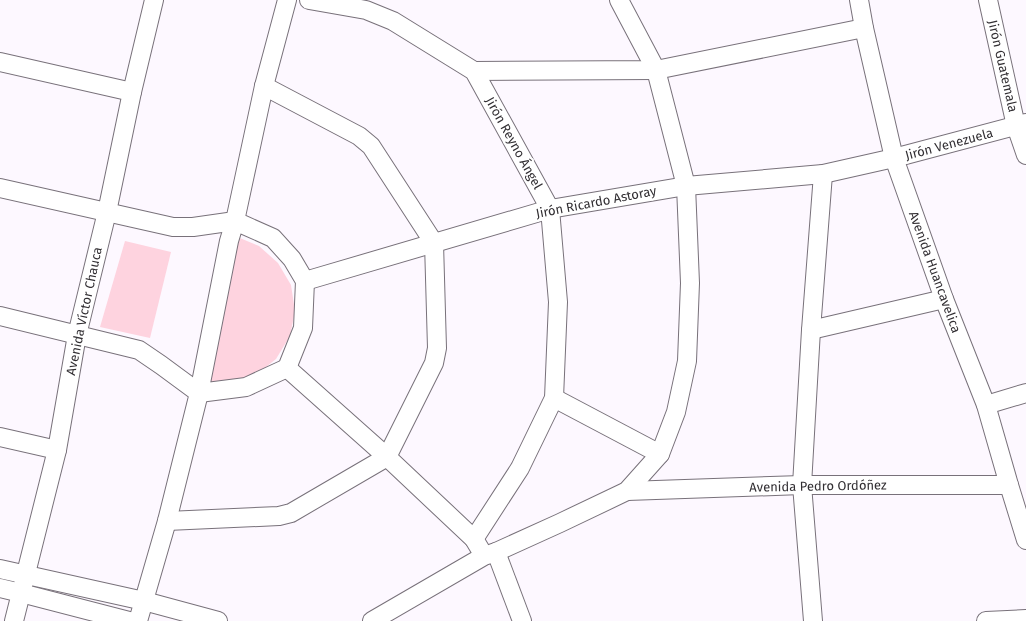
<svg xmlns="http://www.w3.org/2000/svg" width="1026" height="621" font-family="'Fira Sans',sans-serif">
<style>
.green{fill:#fed3df}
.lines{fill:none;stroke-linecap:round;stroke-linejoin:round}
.minor-casing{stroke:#78717a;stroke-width:20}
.minor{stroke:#fff;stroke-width:18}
.labels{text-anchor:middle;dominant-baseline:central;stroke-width:4;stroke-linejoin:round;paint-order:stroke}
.street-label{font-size:13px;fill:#322f33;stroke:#fff}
</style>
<rect width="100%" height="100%" fill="#fdf8ff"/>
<g class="green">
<path d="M235,236L259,246L278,263L291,285L295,311L290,336L276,359L256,375L232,383H206Z"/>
<path d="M125,241L171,252L150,338L100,327Z"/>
</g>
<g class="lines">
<defs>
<g id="minor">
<path d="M309,0L366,10L393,21L474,71L550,209L558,302L554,398L520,468L474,539"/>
<path d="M859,0L864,28L894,158L944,299L986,405L1009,485L1026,540"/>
<path d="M988,0L1016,126L1026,155"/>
<path d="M0,62L132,92"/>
<path d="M474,71L656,70L864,28"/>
<path d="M0,188L173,227H193L235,221"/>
<path d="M235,221L273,238L292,259L305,281L303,328L287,368L246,387L199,393L229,241L235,221L264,86L287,0"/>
<path d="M305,281L550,209L686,186L823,174L894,158L1026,123"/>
<path d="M0,316L139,350L161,365L199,393L167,521L138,621"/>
<path d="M811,330L944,299"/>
<path d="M287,368L387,457L474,539L480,549"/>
<path d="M554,398L660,454"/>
<path d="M986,405L1026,393"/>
<path d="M0,437L57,450"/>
<path d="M627,491L802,485H1009"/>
<path d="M167,521L279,516L291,513L387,457L434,363L437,348L434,243L371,146L359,136L264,86"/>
<path d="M496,552L522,621"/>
<path d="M0,569L144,601L218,621"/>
<path d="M0,588L21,593L129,621"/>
<path d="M14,621L57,450L77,335L107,212L132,92L154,0"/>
<path d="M372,621L484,556L496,552L560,523L627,491L660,454L676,412L687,361L690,283L686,186L656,70L619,0"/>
<path d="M813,621L802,485L811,330L823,174"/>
<path d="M986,621L1026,619"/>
</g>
</defs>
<use href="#minor" class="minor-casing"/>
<use href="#minor" class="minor"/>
</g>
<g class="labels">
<g class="street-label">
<text transform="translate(1003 66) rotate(77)">Jirón Guatemala</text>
<text transform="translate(514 143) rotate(61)">Jirón Reyno Ángel</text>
<text transform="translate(949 144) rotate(-15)">Jirón Venezuela</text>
<text transform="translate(596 202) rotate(-11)">Jirón Ricardo Astoray</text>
<text transform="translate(935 272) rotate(70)">Avenida Huancavelica</text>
<text transform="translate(84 311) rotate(-78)">Avenida Víctor Chauca</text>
<text transform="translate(818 486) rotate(-1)">Avenida Pedro Ordóñez</text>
</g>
</g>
</svg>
